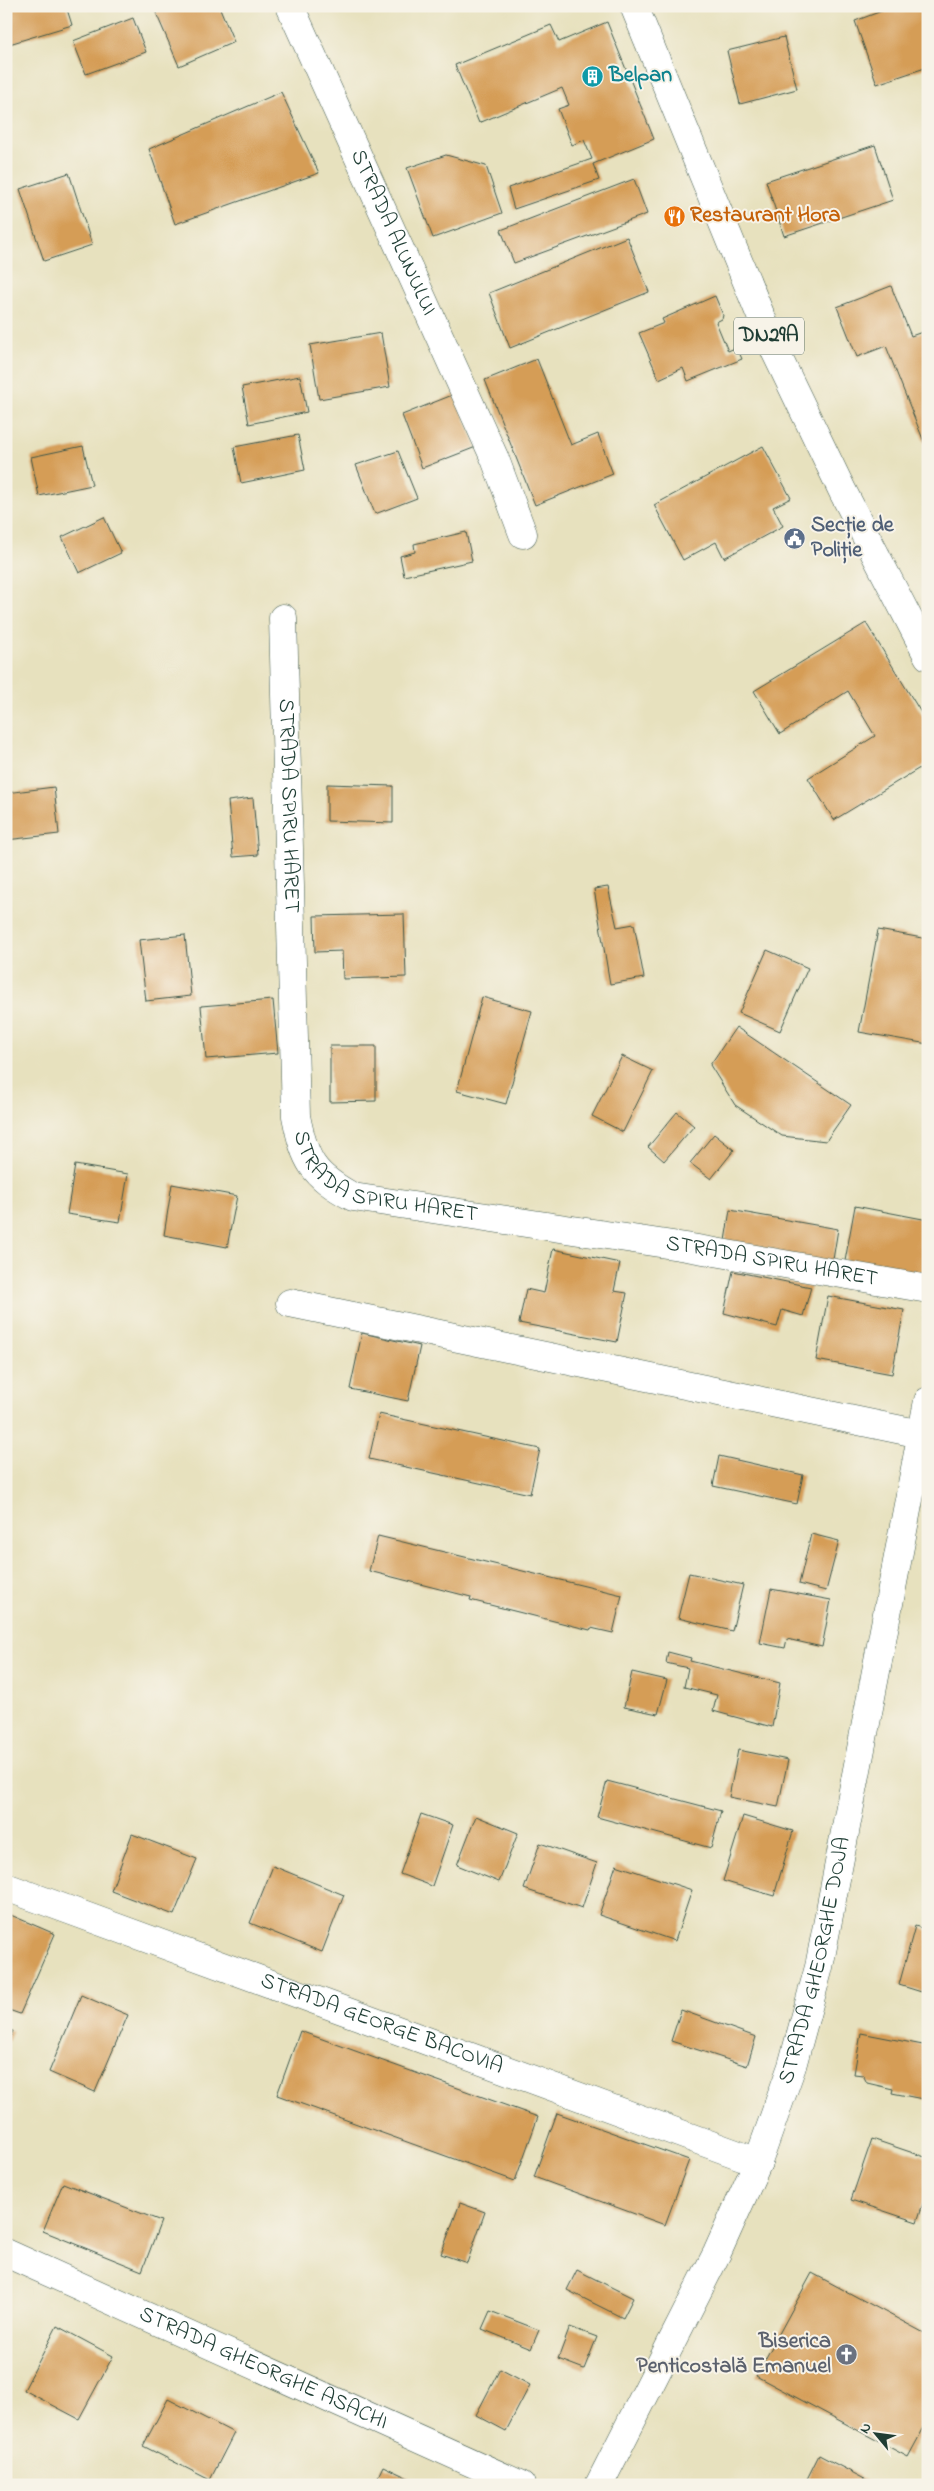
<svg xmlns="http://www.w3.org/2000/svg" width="934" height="2491" font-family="'Indie Flower',sans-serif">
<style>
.building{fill:#d59d57}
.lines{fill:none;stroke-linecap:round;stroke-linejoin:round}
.street-casing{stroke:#3d5649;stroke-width:29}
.secondary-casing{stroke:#3d5649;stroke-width:29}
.primary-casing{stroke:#3d5649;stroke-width:29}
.street{stroke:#fff;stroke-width:28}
.secondary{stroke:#fff;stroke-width:28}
.primary{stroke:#fff;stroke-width:28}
.labels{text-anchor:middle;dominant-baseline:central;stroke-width:4;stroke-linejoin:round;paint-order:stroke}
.shield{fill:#f7f3e8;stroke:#60746a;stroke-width:1}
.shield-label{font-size:21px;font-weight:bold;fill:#1f3d34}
.culture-label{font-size:22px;font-weight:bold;fill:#0d838f;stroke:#f7f3e8;text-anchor:start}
.food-label{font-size:22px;font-weight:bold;fill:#c56008;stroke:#f7f3e8;text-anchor:start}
.street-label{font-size:22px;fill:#1f3d34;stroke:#f7f3e8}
.service-label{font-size:22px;font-weight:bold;fill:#4e5e75;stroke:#f7f3e8;text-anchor:start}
.worship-label{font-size:22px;font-weight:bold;fill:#5b616d;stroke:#f7f3e8;text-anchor:end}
</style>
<rect width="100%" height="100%" fill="#f7f3e8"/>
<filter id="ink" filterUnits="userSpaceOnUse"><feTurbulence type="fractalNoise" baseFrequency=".02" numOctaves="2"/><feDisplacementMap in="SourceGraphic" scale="10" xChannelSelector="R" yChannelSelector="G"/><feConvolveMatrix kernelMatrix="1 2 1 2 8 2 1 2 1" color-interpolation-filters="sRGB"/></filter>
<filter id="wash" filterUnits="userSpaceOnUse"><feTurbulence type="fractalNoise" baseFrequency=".0096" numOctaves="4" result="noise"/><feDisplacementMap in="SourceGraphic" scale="20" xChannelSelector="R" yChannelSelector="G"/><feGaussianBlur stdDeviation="1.12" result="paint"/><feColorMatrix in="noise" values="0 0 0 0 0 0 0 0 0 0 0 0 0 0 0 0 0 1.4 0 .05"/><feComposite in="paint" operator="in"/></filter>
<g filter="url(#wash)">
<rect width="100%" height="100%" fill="#e7e1be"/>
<g id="blocks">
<g class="building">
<path d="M6,6H66L72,25L6,45Z"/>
<path d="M153,6H219L234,42L179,66Z"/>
<path d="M895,6H928V67L877,84L855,21Z"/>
<path d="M133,18L146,52L86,74L73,41Z"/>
<path d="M607,22L654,139L593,164L599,180L514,209L508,188L592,159L584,140L572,145L558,109L569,105L562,88L479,123L455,65L551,25L559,42Z"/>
<path d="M784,37L797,89L740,104L727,51Z"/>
<path d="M281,92L319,173L175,224L149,149Z"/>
<path d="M875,145L893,200L784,236L766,181Z"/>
<path d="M446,155L486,166L502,213L433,238L407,168Z"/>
<path d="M69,173L92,245L44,261L20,189Z"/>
<path d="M634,179L647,214L514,263L501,230Z"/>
<path d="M627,237L649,292L510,348L489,293Z"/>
<path d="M891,286L911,336L928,330V452L886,346L857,357L837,307Z"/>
<path d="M715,296L723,315L722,319L716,322L728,351L735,348L738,350L742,359L688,381L683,368L659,379L639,333L664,323L662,319Z"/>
<path d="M381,333L390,387L319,399L310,345Z"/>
<path d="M537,359L571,445L598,434L613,474L535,505L485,380Z"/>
<path d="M300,376L307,412L249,424L242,387Z"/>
<path d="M455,394L476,447L422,468L402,415Z"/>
<path d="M298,435L305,470L241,483L234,447Z"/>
<path d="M83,446L92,485L39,496L31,457Z"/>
<path d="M763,446L791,498L773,507L783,526L724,558L716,542L683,560L654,505Z"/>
<path d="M398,451L417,498L375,514L356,465Z"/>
<path d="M104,517L121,553L79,573L62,537Z"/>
<path d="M466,532L472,561L404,576L400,556L415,552L414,544Z"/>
<path d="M866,623L928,724V763L834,820L808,778L875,736L848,691L780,734L754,691Z"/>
<path d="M327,784L393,786V823L327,821Z"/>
<path d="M54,787L59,834L6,840V793Z"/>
<path d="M253,798L258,855L233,857L228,801Z"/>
<path d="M608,887L617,927L634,924L644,978L610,984L594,889Z"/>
<path d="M404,914L406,977L343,979L342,951L315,952L314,916Z"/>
<path d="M878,930L928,939V1044L859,1032Z"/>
<path d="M185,935L191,996L146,1001L139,940Z"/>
<path d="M767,950L808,968L780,1031L739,1013Z"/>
<path d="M482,997L532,1011L506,1104L457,1091Z"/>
<path d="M273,1000L278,1053L206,1059L201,1006Z"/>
<path d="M736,1027L851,1105L826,1141L782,1136L735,1105L710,1065Z"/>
<path d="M330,1046H376V1101L330,1102Z"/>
<path d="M622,1056L653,1071L623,1132L592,1116Z"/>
<path d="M677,1112L694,1126L664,1161L648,1147Z"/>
<path d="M714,1134L734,1150L711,1179L690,1163Z"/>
<path d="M75,1165L128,1174L120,1222L67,1214Z"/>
<path d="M172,1184L237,1196L227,1247L164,1235Z"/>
<path d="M855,1206L928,1220V1276L845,1261Z"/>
<path d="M730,1210L838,1229L832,1266L724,1247Z"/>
<path d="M553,1249L620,1263L614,1291L627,1293L617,1342L519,1323L526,1289L544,1293Z"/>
<path d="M733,1271L811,1287L803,1316L782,1310L777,1327L724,1313Z"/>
<path d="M828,1296L904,1310L892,1374L816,1360Z"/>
<path d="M362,1333L420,1346L408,1401L350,1389Z"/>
<path d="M379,1414L540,1449L530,1494L369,1459Z"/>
<path d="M719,1456L803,1475L797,1504L713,1486Z"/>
<path d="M811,1534L839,1541L826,1591L799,1584Z"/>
<path d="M378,1536L622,1595L613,1633L591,1628L590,1630L470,1600L471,1597L369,1571Z"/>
<path d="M689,1573L743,1585L732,1631L678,1618Z"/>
<path d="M771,1589L831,1600L822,1647L787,1639L785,1648L760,1643Z"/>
<path d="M668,1652L691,1658L690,1661L780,1683L772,1727L713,1711L717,1695L684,1687L688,1668L666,1663Z"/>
<path d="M632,1672L667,1680L658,1714L624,1707Z"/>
<path d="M738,1750L788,1760L778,1807L729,1797Z"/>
<path d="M607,1781L721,1811L711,1848L597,1817Z"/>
<path d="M421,1814L453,1825L432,1886L400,1874Z"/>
<path d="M476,1816L518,1833L499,1882L457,1865Z"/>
<path d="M743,1816L793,1831L774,1896L723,1881Z"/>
<path d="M132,1834L197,1859L174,1915L111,1891Z"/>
<path d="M540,1843L597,1863L582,1908L524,1889Z"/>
<path d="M616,1865L692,1890L675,1941L599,1915Z"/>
<path d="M273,1866L344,1895L322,1952L250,1923Z"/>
<path d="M6,1913L55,1934L20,2014L6,2009Z"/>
<path d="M915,1926L928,1930V1994L899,1985Z"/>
<path d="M81,1995L128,2015L95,2092L49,2072Z"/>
<path d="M681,2010L756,2037L747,2066L671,2041Z"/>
<path d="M6,2029L13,2031L6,2046Z"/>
<path d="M300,2031L538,2117L515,2181L277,2095Z"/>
<path d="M861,2033L928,2046V2100L892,2093L893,2089L867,2083L863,2075L854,2074Z"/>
<path d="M557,2113L689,2160L665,2225L534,2177Z"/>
<path d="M872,2139L928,2158V2188L917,2222L851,2200Z"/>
<path d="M63,2183L161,2221L142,2271L43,2231Z"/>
<path d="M460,2203L485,2212L467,2263L441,2254Z"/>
<path d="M577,2270L633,2298L623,2318L567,2290Z"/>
<path d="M812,2273L928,2335V2420L908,2457L756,2376Z"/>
<path d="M490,2311L539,2330L531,2349L482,2329Z"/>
<path d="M57,2326L113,2356L79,2419L24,2390Z"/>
<path d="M570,2327L597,2337L584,2369L558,2359Z"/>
<path d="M500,2369L530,2385L506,2431L476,2415Z"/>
<path d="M168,2399L234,2433L210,2480L143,2446Z"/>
<path d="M819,2455L876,2485H804Z"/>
<path d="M383,2466L423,2485H374Z"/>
</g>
</g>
</g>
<g filter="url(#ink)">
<use href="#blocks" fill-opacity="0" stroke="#3d5649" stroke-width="1"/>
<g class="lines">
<defs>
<g id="street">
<path id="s1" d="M290,6L495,459L523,534"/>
<path id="s2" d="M283,618L296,1116C305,1161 312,1175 353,1197L686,1247L928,1289"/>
<path d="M290,1303L921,1434"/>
<path id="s3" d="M6,1887L758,2162"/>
<path id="s4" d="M6,2253L521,2485"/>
</g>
<g id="secondary">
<path id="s5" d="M599,2485L717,2253L758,2162L792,2066L819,1967L928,1401"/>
</g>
<path id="primary" d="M634,6L776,353L843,492L928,656"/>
</defs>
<use href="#street" class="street-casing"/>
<use href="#secondary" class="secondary-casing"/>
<use href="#primary" class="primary-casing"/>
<use href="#street" class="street"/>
<use href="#secondary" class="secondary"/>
<use href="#primary" class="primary"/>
</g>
</g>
<defs>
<symbol id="building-disc" viewBox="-11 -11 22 22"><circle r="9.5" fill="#0f9aa8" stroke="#f7f3e8"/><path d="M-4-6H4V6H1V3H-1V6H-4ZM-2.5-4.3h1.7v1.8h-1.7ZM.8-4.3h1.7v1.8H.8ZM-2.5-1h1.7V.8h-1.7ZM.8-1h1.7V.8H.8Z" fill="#fff"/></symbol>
<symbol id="restaurant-disc" viewBox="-11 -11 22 22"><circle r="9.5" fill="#e8710a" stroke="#f7f3e8"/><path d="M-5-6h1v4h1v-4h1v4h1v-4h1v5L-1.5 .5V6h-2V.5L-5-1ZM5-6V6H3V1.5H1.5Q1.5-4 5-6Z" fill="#fff"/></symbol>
<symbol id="civic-disc" viewBox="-11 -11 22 22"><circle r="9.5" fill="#5c6f8a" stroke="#f7f3e8"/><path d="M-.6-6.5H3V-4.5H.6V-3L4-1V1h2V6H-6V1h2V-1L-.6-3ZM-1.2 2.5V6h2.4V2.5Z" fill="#fff"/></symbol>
<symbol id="church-disc" viewBox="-11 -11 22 22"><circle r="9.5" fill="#6b7280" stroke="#f7f3e8"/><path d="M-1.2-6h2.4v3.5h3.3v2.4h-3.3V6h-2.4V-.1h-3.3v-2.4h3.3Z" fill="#fff"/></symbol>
</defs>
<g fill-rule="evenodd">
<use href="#building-disc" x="580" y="64" width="25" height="25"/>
<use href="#restaurant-disc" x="662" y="204" width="25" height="25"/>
<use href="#civic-disc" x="782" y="526" width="25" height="25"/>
<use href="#church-disc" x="834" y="2342" width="25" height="25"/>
</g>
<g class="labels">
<rect class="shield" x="734" y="317.5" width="70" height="37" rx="4"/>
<g class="shield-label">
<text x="769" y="336">DN29A</text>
</g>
<g class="culture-label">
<text x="609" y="76">Belpan</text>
</g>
<g class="food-label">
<text x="690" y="216">Restaurant Hora</text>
</g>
<g class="street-label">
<text stroke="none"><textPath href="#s1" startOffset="249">STRADA ALUNULUI</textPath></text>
<text stroke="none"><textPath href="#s2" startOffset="188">STRADA SPIRU HARET</textPath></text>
<text stroke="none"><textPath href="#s2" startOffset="621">STRADA SPIRU HARET</textPath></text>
<text stroke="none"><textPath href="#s2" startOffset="1026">STRADA SPIRU HARET</textPath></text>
<text stroke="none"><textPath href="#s5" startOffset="570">STRADA GHEORGHE DOJA</textPath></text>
<text stroke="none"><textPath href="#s3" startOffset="400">STRADA GEORGE BACOVIA</textPath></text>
<text stroke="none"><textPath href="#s4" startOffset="282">STRADA GHEORGHE ASACHI</textPath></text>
</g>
<g class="service-label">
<text x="811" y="526">Secție de<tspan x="811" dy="25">Poliție</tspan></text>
</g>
<g class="worship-label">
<text x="831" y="2342">Biserica<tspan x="831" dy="25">Penticostală Emanuel</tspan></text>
</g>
</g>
<rect width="934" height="2491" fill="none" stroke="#f7f3e8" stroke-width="25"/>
<g transform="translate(876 2434) rotate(299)" stroke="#f7f3e8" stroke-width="4" paint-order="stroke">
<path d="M0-4L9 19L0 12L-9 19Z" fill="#1f3d34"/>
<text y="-8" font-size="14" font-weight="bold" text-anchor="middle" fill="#1f3d34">N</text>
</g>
</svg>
